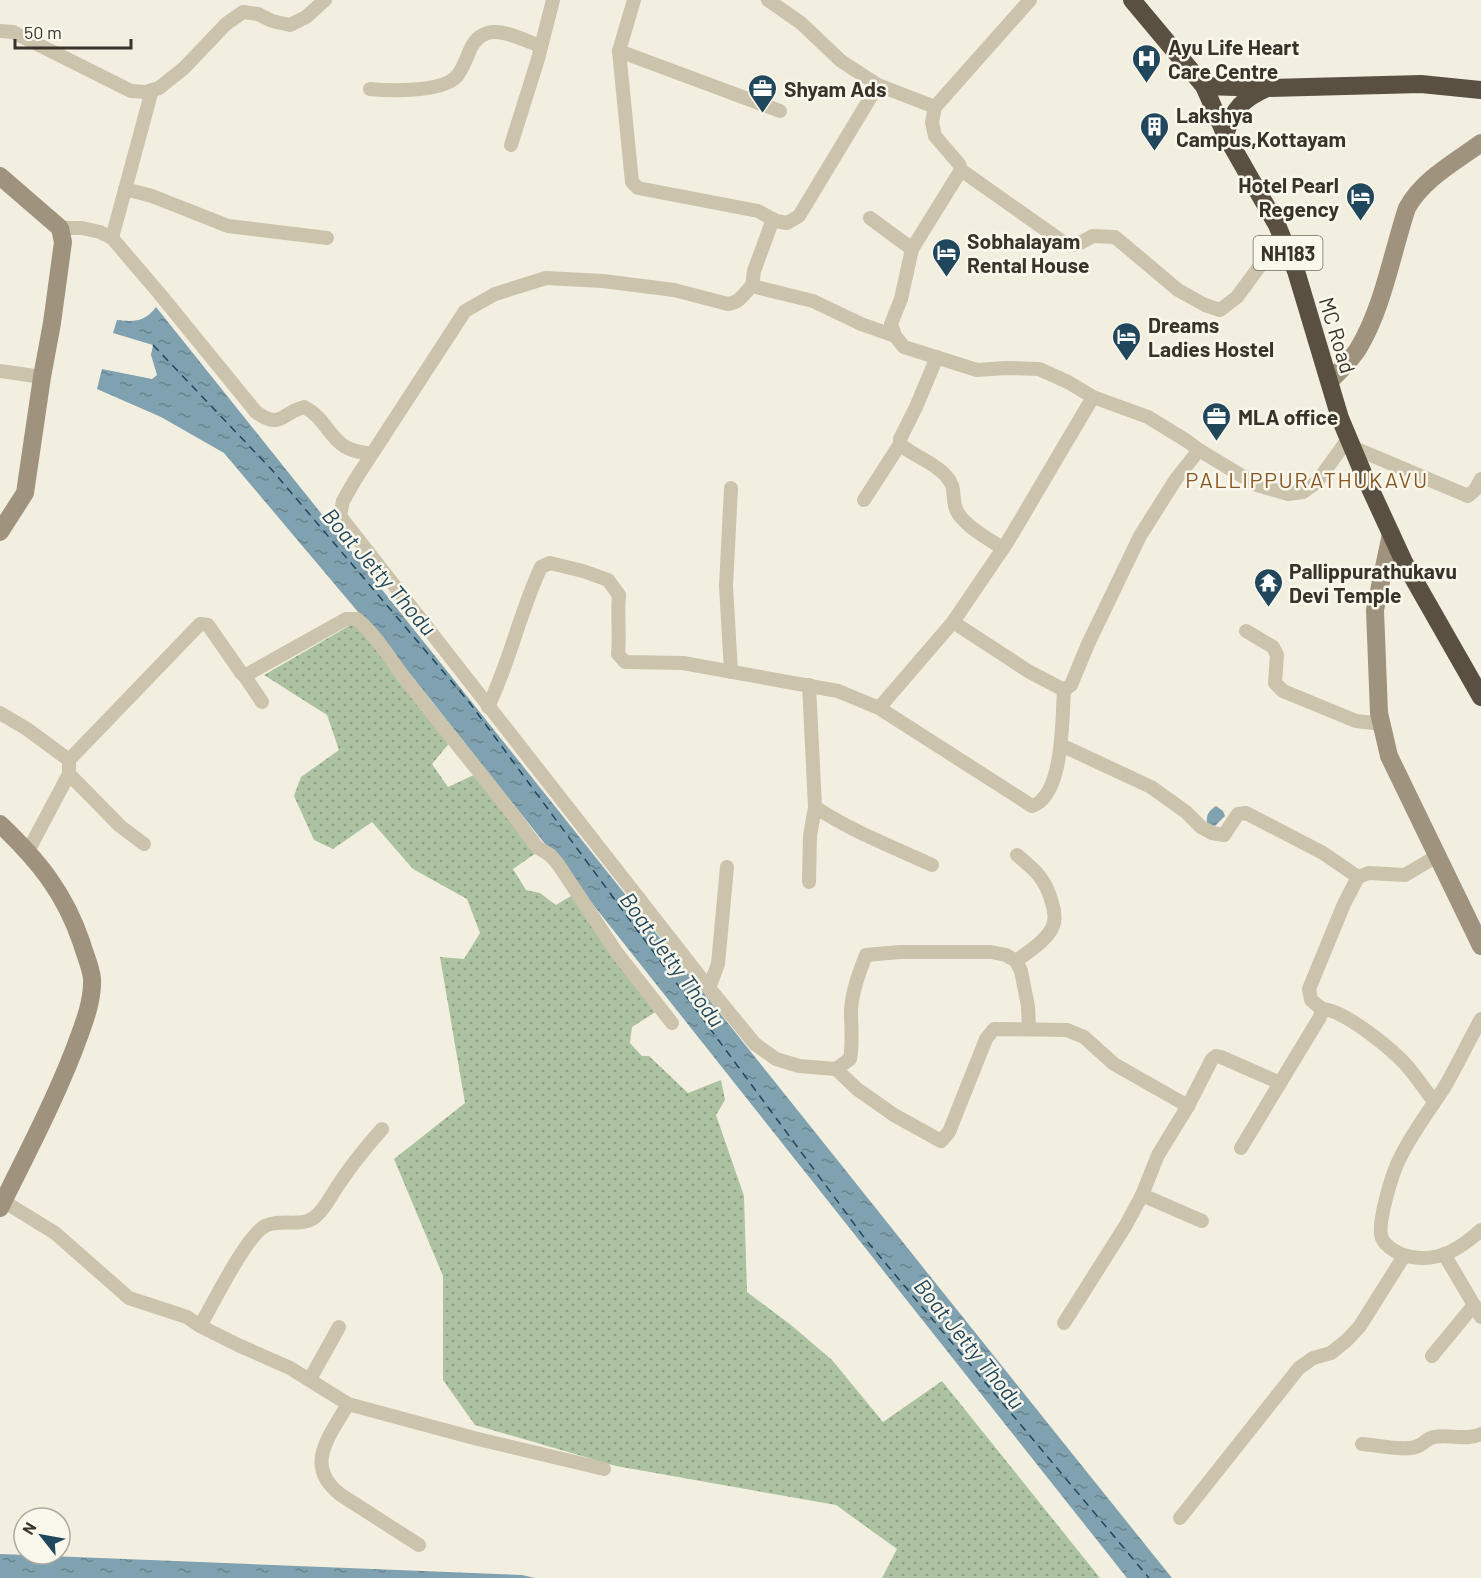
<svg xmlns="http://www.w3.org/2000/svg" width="1481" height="1578" font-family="Barlow,sans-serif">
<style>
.green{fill:url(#green-dots)}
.water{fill:url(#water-ripples)}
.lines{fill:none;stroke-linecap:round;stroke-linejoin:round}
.ferry{stroke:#20475b;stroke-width:1.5;stroke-dasharray:8 6;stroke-linecap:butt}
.street{stroke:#cbc3ab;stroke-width:14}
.secondary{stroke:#9f937d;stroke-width:18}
.highway{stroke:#5a5042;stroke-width:18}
.labels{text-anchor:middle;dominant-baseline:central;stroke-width:5;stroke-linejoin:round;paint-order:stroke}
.shield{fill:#faf8ed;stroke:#736e64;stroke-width:1.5}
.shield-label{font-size:20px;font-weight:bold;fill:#39332a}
.poi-label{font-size:21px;font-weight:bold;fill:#39332a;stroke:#faf8ed;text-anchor:start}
.street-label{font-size:21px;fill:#39332a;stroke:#faf8ed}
.neighbourhood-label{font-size:22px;letter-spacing:1.5px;fill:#885724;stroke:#faf8ed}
.water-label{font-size:22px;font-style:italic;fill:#20475b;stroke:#faf8ed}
</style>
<defs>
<pattern id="green-dots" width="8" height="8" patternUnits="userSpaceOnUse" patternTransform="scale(1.5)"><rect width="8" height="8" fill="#adc2a0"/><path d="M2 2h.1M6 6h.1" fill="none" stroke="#8e9e83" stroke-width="1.8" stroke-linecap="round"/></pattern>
<pattern id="water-ripples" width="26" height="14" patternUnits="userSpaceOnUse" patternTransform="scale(1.5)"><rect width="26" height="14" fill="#7fa1b0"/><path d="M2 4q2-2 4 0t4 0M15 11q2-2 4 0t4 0" fill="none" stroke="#69848f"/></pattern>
</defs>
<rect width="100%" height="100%" fill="#f3efe0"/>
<path class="green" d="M354,623L451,741L432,764L448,787L476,774L536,853L513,869L526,890L540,893L556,905L571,896L657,1011L632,1027L630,1043L642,1056H649L688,1093L721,1080L725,1100L716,1115L744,1196L747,1292L791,1325L832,1360L883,1422L942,1381L1100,1578H882L897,1549L836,1505L616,1466L475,1425L443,1380V1276L394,1159L465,1103L440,957L464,959L480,933L467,899L413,869L372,822L333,849L314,840L294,796L301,777L339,750L327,715L264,675Z"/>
<g class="water">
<path d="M156,307C495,730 832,1155 1172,1578H1127L407,670L224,453L161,417L97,389L102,369L152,379L157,375L151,355L153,345L113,333L117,320C134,322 145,322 156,307Z"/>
<path d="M1216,806L1223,811L1225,816L1215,826L1207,823C1206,814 1209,811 1216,806Z"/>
<path d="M0,1554L522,1575L535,1578H0Z"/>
</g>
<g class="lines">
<path class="ferry" d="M153,345L272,470L469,702L866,1240L1149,1578"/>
<g class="street">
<path d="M634,0L619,51L631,172L632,182L638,188L758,211L776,221L787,223L799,216L878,85"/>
<path d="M768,0L801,23L841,61L878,85L935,107"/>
<path d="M1030,0L935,107L932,122L935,136L959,164L961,170L912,249L901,299L891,324L895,336L904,347L977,370L1006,368L1039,369L1068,382L1093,397L1148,417L1187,441L1199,450L1257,485L1288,494L1303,492L1317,482L1348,439"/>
<path d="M0,31L13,32L131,91L146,92L159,88L184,68L226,24L243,12L258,14L272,21L290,25L306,17L325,0"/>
<path d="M619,51L780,111"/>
<path d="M370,89C390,91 439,92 455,78C462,72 466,59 470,50C485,17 516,38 541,46"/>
<path d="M511,145L538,59L553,0"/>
<path d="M961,170L1063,242L1076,245L1093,236L1115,237L1178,290L1205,305L1220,310L1237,297L1282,236"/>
<path d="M125,189L152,196L228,226L327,238"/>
<path d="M870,218L912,249"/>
<path d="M60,228H82L100,232L112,238L159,293L256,412C281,430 281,413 304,407C322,416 325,429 339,442C347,450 359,452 371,454"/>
<path d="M112,238L152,90"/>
<path d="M752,286L754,271L773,219"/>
<path d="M895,336L861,324L813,301L752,286C742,295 741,302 728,304L674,290L603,281L546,278L495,294L465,311L355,480L343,501L340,516L705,983L755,1044L776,1059L799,1066L836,1069L857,1089L894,1115L941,1141L949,1132L986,1039L994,1029L1067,1030L1084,1037L1114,1064L1188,1106"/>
<path d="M937,357L916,407L900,439V444C914,457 933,461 946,476C956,487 952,493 955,506C958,522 989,540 1003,548"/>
<path d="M0,371L42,377"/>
<path d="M1352,447L1468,496L1475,490L1481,479"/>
<path d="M864,500L900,444"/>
<path d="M953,622L1028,671L1064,690L1071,685L1088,644L1140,536L1176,479L1199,450"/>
<path d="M1246,631L1273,647L1277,655L1275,683L1283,691L1356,721L1382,724"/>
<path d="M731,672L726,586L731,488"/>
<path d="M244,675L262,702"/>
<path d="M809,685L815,807C851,831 893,847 932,865"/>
<path d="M488,707C510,661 520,612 541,567L550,563L583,571L608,580L619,595C617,615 620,634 618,654L625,662L683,663L838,691L879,708L1032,806C1064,796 1062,718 1064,690"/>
<path d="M879,708L953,622L1008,541L1093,397"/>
<path d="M0,713L27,729L69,760V774L120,826L144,844"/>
<path d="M1061,745L1151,787L1186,812L1201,827L1212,833L1224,835L1238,814L1246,813L1323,853L1358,877"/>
<path d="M69,760L200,624L208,625L242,674L246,675L346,619H357C377,636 390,659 406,680C449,736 495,789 537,847L550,855L558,864L617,953L672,1023"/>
<path d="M28,851L69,774"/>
<path d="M809,882L810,836L815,807"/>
<path d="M1016,961C1028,952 1043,943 1051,930C1056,922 1055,912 1052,903C1046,879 1035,870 1017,855"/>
<path d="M709,988L718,964L727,867"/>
<path d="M1322,1009C1345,1010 1393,1050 1408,1067C1417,1078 1425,1090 1434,1101"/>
<path d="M1481,1019C1468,1042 1457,1066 1444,1088C1429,1111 1412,1133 1400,1158C1393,1171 1376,1225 1382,1238C1386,1248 1402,1256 1412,1257C1440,1262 1461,1248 1481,1230"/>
<path d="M836,1069L850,1059C853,1043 851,1027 851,1011C852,991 859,973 866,955L900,952H991L1006,955L1016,961L1021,971L1028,1006L1029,1029"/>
<path d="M1241,1148L1280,1083"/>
<path d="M1142,1195L1202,1221"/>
<path d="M3,1201L55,1233L129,1298L187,1317L200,1326L238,1345L290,1368L348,1404L474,1438L604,1469"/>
<path d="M1444,1254L1481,1317"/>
<path d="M1064,1323L1126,1225L1142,1195L1158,1155L1188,1106L1212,1059L1216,1056L1221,1057L1280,1083L1320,1017L1322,1009L1311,1000L1309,989L1344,904L1358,877L1369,873L1405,875L1437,856"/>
<path d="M200,1326C213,1304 246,1236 265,1226C280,1218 301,1228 315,1217C326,1208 331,1195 339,1184C352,1164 367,1146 382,1129"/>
<path d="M1432,1356L1474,1305"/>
<path d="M310,1379L339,1327"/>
<path d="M348,1404C329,1437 303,1466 341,1495L419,1545"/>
<path d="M1362,1444C1376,1445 1407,1452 1418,1446C1424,1444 1427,1438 1434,1437C1449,1434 1467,1441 1481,1434"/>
<path d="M1180,1518L1299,1368L1313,1358L1331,1353L1347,1340L1360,1326L1404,1256"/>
</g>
<g class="secondary">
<path d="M0,176L60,228L63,242L52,323L42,377L25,493L0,532"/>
<path d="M1330,381C1340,371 1350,361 1358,349C1383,308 1392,253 1407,208C1423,179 1455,162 1481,143"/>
<path d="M1391,534L1375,610L1379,713L1389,756L1481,946"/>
<path d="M0,824C38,860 65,893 82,944C85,955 91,967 92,979C93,1003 82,1028 74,1050C53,1104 26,1155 0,1208"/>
</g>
<g class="highway">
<path d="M1132,0L1204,86L1225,134L1277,225L1296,271L1340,418L1363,473L1404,562L1481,697"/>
<path d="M1204,86L1267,88L1421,84L1481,90"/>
<path d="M1225,134C1234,109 1242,99 1267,88"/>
</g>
</g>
<defs>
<symbol id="hospital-pin" viewBox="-11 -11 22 30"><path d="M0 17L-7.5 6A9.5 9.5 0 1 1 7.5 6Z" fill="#20475b" stroke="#faf8ed"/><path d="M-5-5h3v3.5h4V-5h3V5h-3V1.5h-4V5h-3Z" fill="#fff"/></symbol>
<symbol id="office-pin" viewBox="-11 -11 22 30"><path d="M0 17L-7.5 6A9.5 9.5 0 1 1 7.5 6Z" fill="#20475b" stroke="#faf8ed"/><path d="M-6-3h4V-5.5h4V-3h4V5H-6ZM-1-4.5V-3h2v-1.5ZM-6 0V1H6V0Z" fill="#fff"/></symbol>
<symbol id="building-pin" viewBox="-11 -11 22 30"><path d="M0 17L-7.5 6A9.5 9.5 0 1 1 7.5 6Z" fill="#20475b" stroke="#faf8ed"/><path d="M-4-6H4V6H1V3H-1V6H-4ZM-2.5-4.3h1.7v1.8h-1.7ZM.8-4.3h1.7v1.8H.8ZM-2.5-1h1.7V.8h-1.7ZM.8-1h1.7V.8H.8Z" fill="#fff"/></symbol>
<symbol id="hotel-pin" viewBox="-11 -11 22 30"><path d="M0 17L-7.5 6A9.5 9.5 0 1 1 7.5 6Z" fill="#20475b" stroke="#faf8ed"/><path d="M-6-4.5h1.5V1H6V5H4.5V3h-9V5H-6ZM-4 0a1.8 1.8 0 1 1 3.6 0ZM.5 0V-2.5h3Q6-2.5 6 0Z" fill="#fff"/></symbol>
<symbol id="temple-pin" viewBox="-11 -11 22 30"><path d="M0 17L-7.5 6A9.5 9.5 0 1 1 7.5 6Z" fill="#20475b" stroke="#faf8ed"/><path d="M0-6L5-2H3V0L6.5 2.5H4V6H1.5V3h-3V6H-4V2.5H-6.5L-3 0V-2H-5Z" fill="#fff"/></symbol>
</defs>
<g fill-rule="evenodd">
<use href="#hospital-pin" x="1130" y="42" width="33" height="45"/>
<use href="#office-pin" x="746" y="72" width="33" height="45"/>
<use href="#building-pin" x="1138" y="110" width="33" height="45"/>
<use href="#hotel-pin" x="1344" y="180" width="33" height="45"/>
<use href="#hotel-pin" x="930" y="236" width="33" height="45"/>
<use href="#hotel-pin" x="1110" y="320" width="33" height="45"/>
<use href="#office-pin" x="1200" y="400" width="33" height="45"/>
<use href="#temple-pin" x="1252" y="566" width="33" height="45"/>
</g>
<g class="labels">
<rect class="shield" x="1253.5" y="236" width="69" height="34" rx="4.5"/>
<g class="shield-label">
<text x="1288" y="253">NH183</text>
</g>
<g class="poi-label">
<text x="1168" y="46">Ayu Life Heart<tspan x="1168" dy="24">Care Centre</tspan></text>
<text x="784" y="88">Shyam Ads</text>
<text x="1176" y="114">Lakshya<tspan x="1176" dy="24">Campus,Kottayam</tspan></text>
<text x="1339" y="184" text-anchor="end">Hotel Pearl<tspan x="1339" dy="24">Regency</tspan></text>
<text x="967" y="240">Sobhalayam<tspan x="967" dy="24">Rental House</tspan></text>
<text x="1148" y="324">Dreams<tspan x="1148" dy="24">Ladies Hostel</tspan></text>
<text x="1238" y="416">MLA office</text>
<text x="1289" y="570">Pallippurathukavu<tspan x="1289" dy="24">Devi Temple</tspan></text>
</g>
<g class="street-label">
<text transform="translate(1338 335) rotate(73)">MC Road</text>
</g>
<g class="neighbourhood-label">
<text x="1307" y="479">PALLIPPURATHUKAVU</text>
</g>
<g class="water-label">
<text transform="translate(380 571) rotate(49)">Boat Jetty Thodu</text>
<text transform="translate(673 959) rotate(54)">Boat Jetty Thodu</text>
<text transform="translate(970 1343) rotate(51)">Boat Jetty Thodu</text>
</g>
</g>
<g transform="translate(42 1536) rotate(301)"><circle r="28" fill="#faf8ed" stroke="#ada99f" stroke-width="1.5"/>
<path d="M0-4.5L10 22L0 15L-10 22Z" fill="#20475b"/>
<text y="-9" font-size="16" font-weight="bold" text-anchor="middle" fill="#39332a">N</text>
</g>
<path d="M15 39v9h116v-9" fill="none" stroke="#39332a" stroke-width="3"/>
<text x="24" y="39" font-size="18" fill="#39332a" stroke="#faf8ed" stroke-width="4.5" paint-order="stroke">50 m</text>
</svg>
